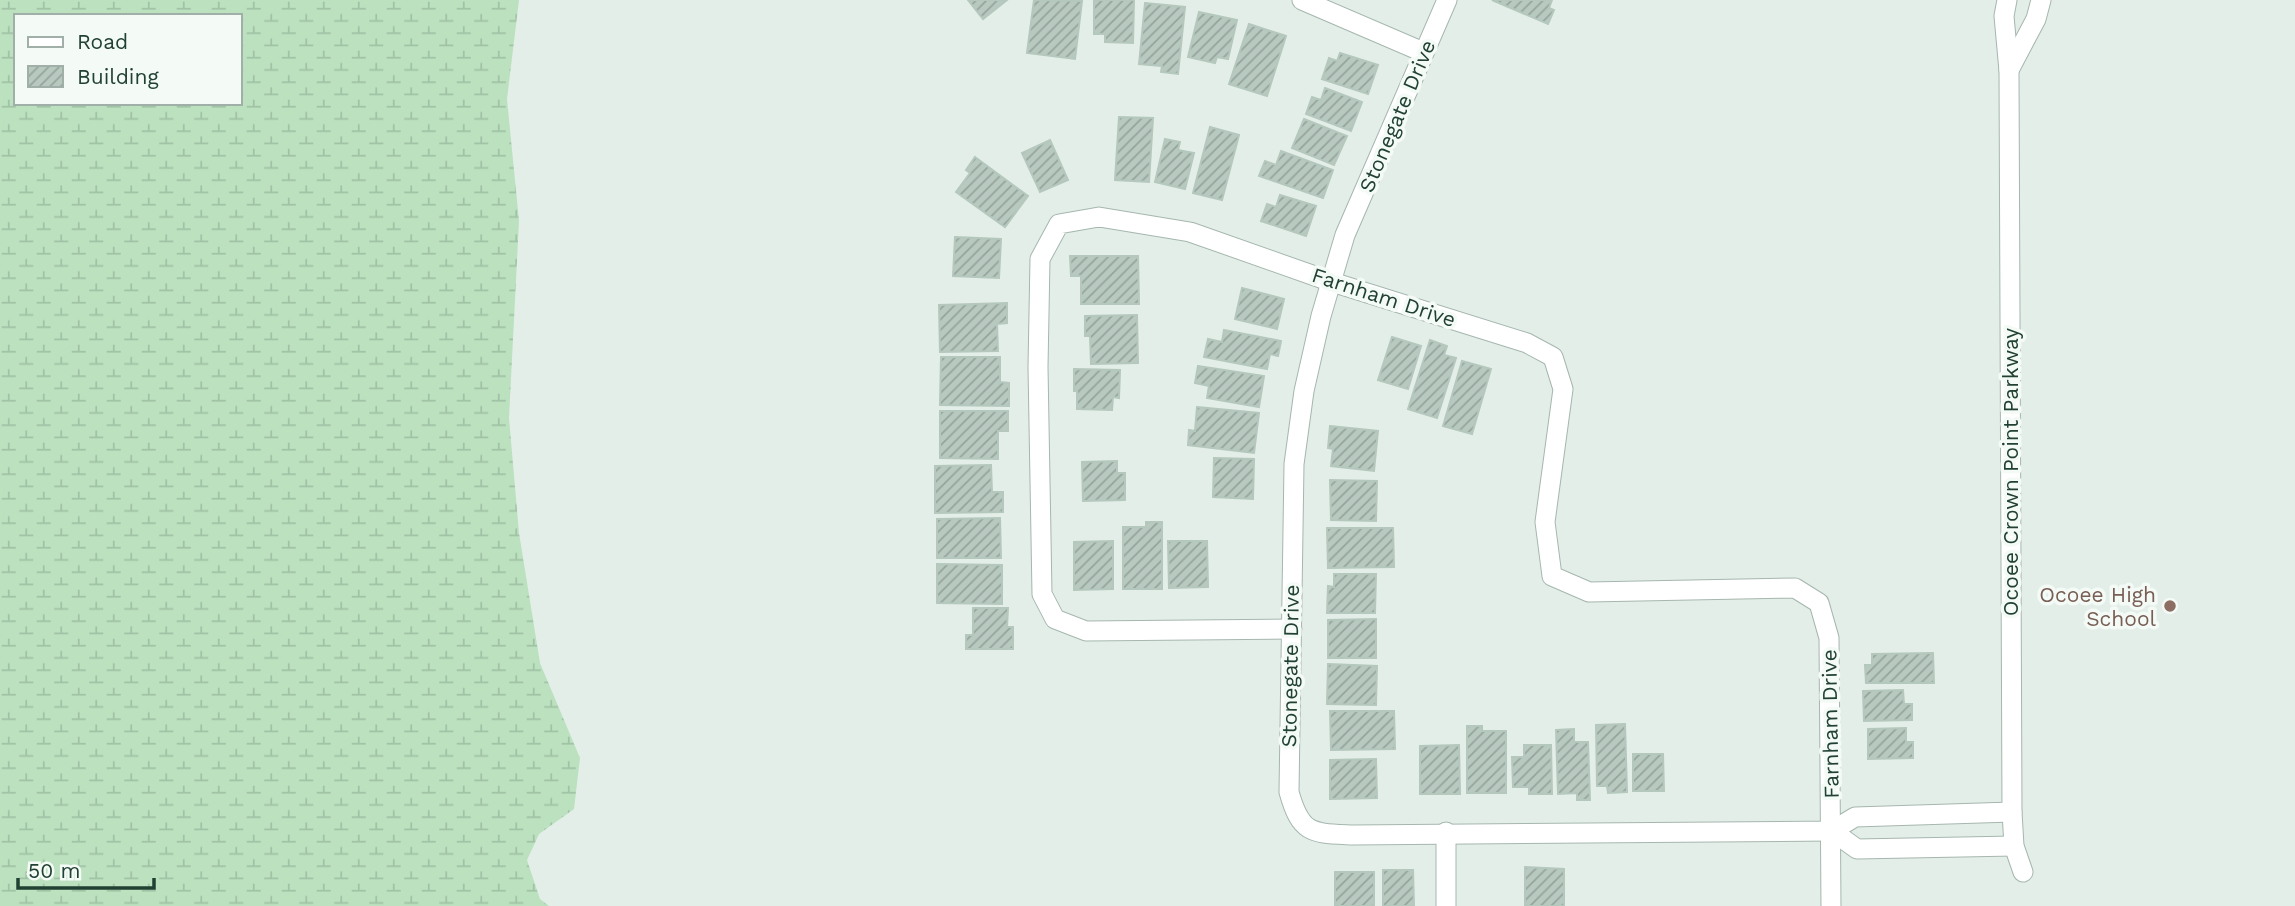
<svg xmlns="http://www.w3.org/2000/svg" width="2295" height="906" font-family="'Work Sans',sans-serif">
<style>
.wetland{fill:url(#wetland-marsh);fill-rule:evenodd}
.building{fill:url(#building-hatch);stroke:#b5c8bd;stroke-width:2}
.lines{fill:none;stroke-linecap:round;stroke-linejoin:round}
.minor-casing{stroke:#a5b7ae;stroke-width:21}
.minor{stroke:#fff;stroke-width:19}
.education-dot{fill:#8d6e63;stroke:#f4faf6;stroke-width:2.5}
.labels{text-anchor:middle;dominant-baseline:central;stroke-width:7;stroke-linejoin:round;paint-order:stroke}
.street-label{font-size:21px;fill:#214133;stroke:#f4faf6}
.education-label{font-size:21px;fill:#785e54;stroke:#f4faf6;text-anchor:end}
</style>
<defs>
<pattern id="wetland-marsh" width="20" height="14" patternUnits="userSpaceOnUse" patternTransform="scale(1.75)"><rect width="20" height="14" fill="#bbe1bf"/><path d="M1 5h8M5 5V1M11 12h8M15 12V8" fill="none" stroke="#a0c2a5"/></pattern>
<pattern id="building-hatch" width="6" height="6" patternUnits="userSpaceOnUse" patternTransform="scale(1.75)"><rect width="6" height="6" fill="#b8c9c0"/><path d="M-1 1l2-2M0 6l6-6M5 7l2-2" fill="none" stroke="#95a59d"/></pattern>
</defs>
<rect width="100%" height="100%" fill="#e3eee8"/>
<path class="wetland" d="M0,0H519L507,99L519,221L509,418L519,533L540,663L580,758L574,809L539,834L527,860L540,899L549,906H0ZM16,16H240V103H16Z"/>
<g class="building">
<path d="M968,0H1007L983,19Z"/>
<path d="M1034,0L1082,1L1075,59L1027,53Z"/>
<path d="M1094,0H1134L1133,43L1105,42V34H1094Z"/>
<path d="M1492,0H1552L1549,8L1554,10L1548,24Z"/>
<path d="M1145,3L1185,7L1178,74L1161,72L1162,66L1139,64Z"/>
<path d="M1199,12L1237,20L1228,59L1217,57L1215,63L1188,57Z"/>
<path d="M1249,24L1286,36L1267,96L1229,84Z"/>
<path d="M1340,53L1378,65L1368,94L1322,79L1329,58L1337,61Z"/>
<path d="M1325,88L1362,102L1351,131L1306,114L1312,97L1321,100Z"/>
<path d="M1119,117L1153,118L1149,182L1115,180Z"/>
<path d="M1304,119L1347,136L1334,165L1292,148Z"/>
<path d="M1210,127L1239,135L1222,200L1193,193Z"/>
<path d="M1165,139L1180,142L1178,150L1194,153L1185,189L1155,182Z"/>
<path d="M1050,140L1068,180L1040,192L1022,153Z"/>
<path d="M1281,151L1333,170L1323,198L1259,176L1265,161L1276,165Z"/>
<path d="M975,157L1028,196L1005,227L956,192L970,173L966,170Z"/>
<path d="M1280,195L1316,206L1306,236L1261,221L1267,204L1276,207Z"/>
<path d="M955,237L1001,239L999,278L953,276Z"/>
<path d="M1070,256H1138L1139,304H1081V276H1071Z"/>
<path d="M1242,288L1284,299L1277,329L1235,319Z"/>
<path d="M1007,303V323L997,324L998,351L940,352L939,305Z"/>
<path d="M1137,315L1138,363L1091,364L1090,336H1085V316Z"/>
<path d="M1224,330L1281,341L1278,356L1270,354L1267,369L1204,357L1208,339L1222,342Z"/>
<path d="M1392,337L1421,346L1408,389L1378,380Z"/>
<path d="M1430,340L1447,346L1444,355L1456,358L1437,418L1408,409Z"/>
<path d="M941,357H1000V382L1009,383V406L940,405Z"/>
<path d="M1462,361L1491,369L1472,434L1443,426Z"/>
<path d="M1198,366L1264,376L1259,407L1207,398L1209,386L1195,383Z"/>
<path d="M1074,369L1120,370L1119,398L1113,397L1112,410L1077,409V391H1074Z"/>
<path d="M1197,407L1259,413L1254,453L1188,445L1189,430L1195,431Z"/>
<path d="M940,411H1008V431H998V459L940,458Z"/>
<path d="M1330,426L1378,431L1374,471L1331,466L1333,449L1328,448Z"/>
<path d="M1214,458L1254,459L1253,499L1213,497Z"/>
<path d="M1117,461V473H1125V500L1083,501L1082,462Z"/>
<path d="M991,465L992,492H1003V512L935,513V466Z"/>
<path d="M1330,480L1377,481L1376,521L1331,520Z"/>
<path d="M1000,518L1001,558H937V519Z"/>
<path d="M1146,522H1162V589H1123V527H1146Z"/>
<path d="M1327,528H1393L1394,567L1328,568Z"/>
<path d="M1113,541V589L1074,590V542Z"/>
<path d="M1168,541H1207L1208,587L1169,588Z"/>
<path d="M937,564L1002,565V604L937,603Z"/>
<path d="M1334,574H1376L1375,613H1327L1328,586L1334,587Z"/>
<path d="M973,608H1008L1007,627H1013V649H966V635H973Z"/>
<path d="M1376,619V658H1328V620Z"/>
<path d="M1933,653L1934,683H1866L1865,665H1872V654Z"/>
<path d="M1328,664L1377,666L1376,705L1327,704Z"/>
<path d="M1903,690L1904,704H1912V720L1864,721L1863,691Z"/>
<path d="M1330,711H1394L1395,749L1331,750Z"/>
<path d="M1625,724L1627,792L1608,793L1607,786H1597L1596,725Z"/>
<path d="M1467,726H1482V731H1506V793H1467Z"/>
<path d="M1906,728V742H1913V758L1868,759V729Z"/>
<path d="M1574,729V742H1588L1590,800H1577V793L1558,794L1556,730Z"/>
<path d="M1459,745L1460,794H1420V746Z"/>
<path d="M1524,745H1551L1552,794H1529V787H1513L1512,757H1524Z"/>
<path d="M1633,754H1663L1664,791H1633Z"/>
<path d="M1376,759L1377,798L1330,799V760Z"/>
<path d="M1525,867L1564,869V906H1525Z"/>
<path d="M1383,870H1413L1414,906H1383Z"/>
<rect x="1335" y="872" width="39" height="34"/>
</g>
<g class="lines">
<defs>
<g id="minor">
<path d="M1302,0L1423,52"/>
<path d="M1447,0L1345,235L1321,316L1304,391L1294,464L1289,792C1301,835 1312,833 1353,835L1832,831L1855,817L2012,812"/>
<path d="M2007,0L2004,16L2009,71L2012,812L2014,846L2023,872"/>
<path d="M2009,70L2036,19L2041,0"/>
<path d="M1292,629L1086,631L1055,619L1042,594L1038,367L1040,259L1059,224L1099,217L1190,232L1332,282L1527,343L1553,357L1563,389L1545,522L1552,576L1589,592L1795,588L1819,603L1829,638L1831,906"/>
<path d="M1832,831L1857,849L2014,846"/>
<path d="M1446,832V906"/>
</g>
</defs>
<use href="#minor" class="minor-casing"/>
<use href="#minor" class="minor"/>
</g>
<circle class="education-dot" cx="2170" cy="606" r="7"/>
<g class="labels">
<g class="street-label">
<text transform="translate(1397 116) rotate(-67)">Stonegate Drive</text>
<text transform="translate(1384 297) rotate(18)">Farnham Drive</text>
<text transform="translate(2010 472) rotate(-90)">Ocoee Crown Point Parkway</text>
<text transform="translate(1290 666) rotate(-89)">Stonegate Drive</text>
<text transform="translate(1830 724) rotate(-91)">Farnham Drive</text>
</g>
<g class="education-label">
<text x="2156" y="594">Ocoee High<tspan x="2156" dy="24">School</tspan></text>
</g>
</g>
<rect x="14" y="14" width="228" height="91" fill="#f4faf6" stroke="#a0b0a8" stroke-width="2"/>
<rect x="28" y="37" width="35" height="10" fill="#ffffff" stroke="#a0b0a8" stroke-width="2"/>
<text x="77" y="49" font-size="21" fill="#214133">Road</text>
<rect x="28" y="66" width="35" height="21" fill="url(#building-hatch)" stroke="#a0b0a8" stroke-width="2"/>
<text x="77" y="84" font-size="21" fill="#214133">Building</text>
<path d="M18 878v10h136v-10" fill="none" stroke="#214133" stroke-width="3.5"/>
<text x="28" y="878" font-size="21" fill="#214133" stroke="#f4faf6" stroke-width="5" paint-order="stroke">50 m</text>
</svg>
